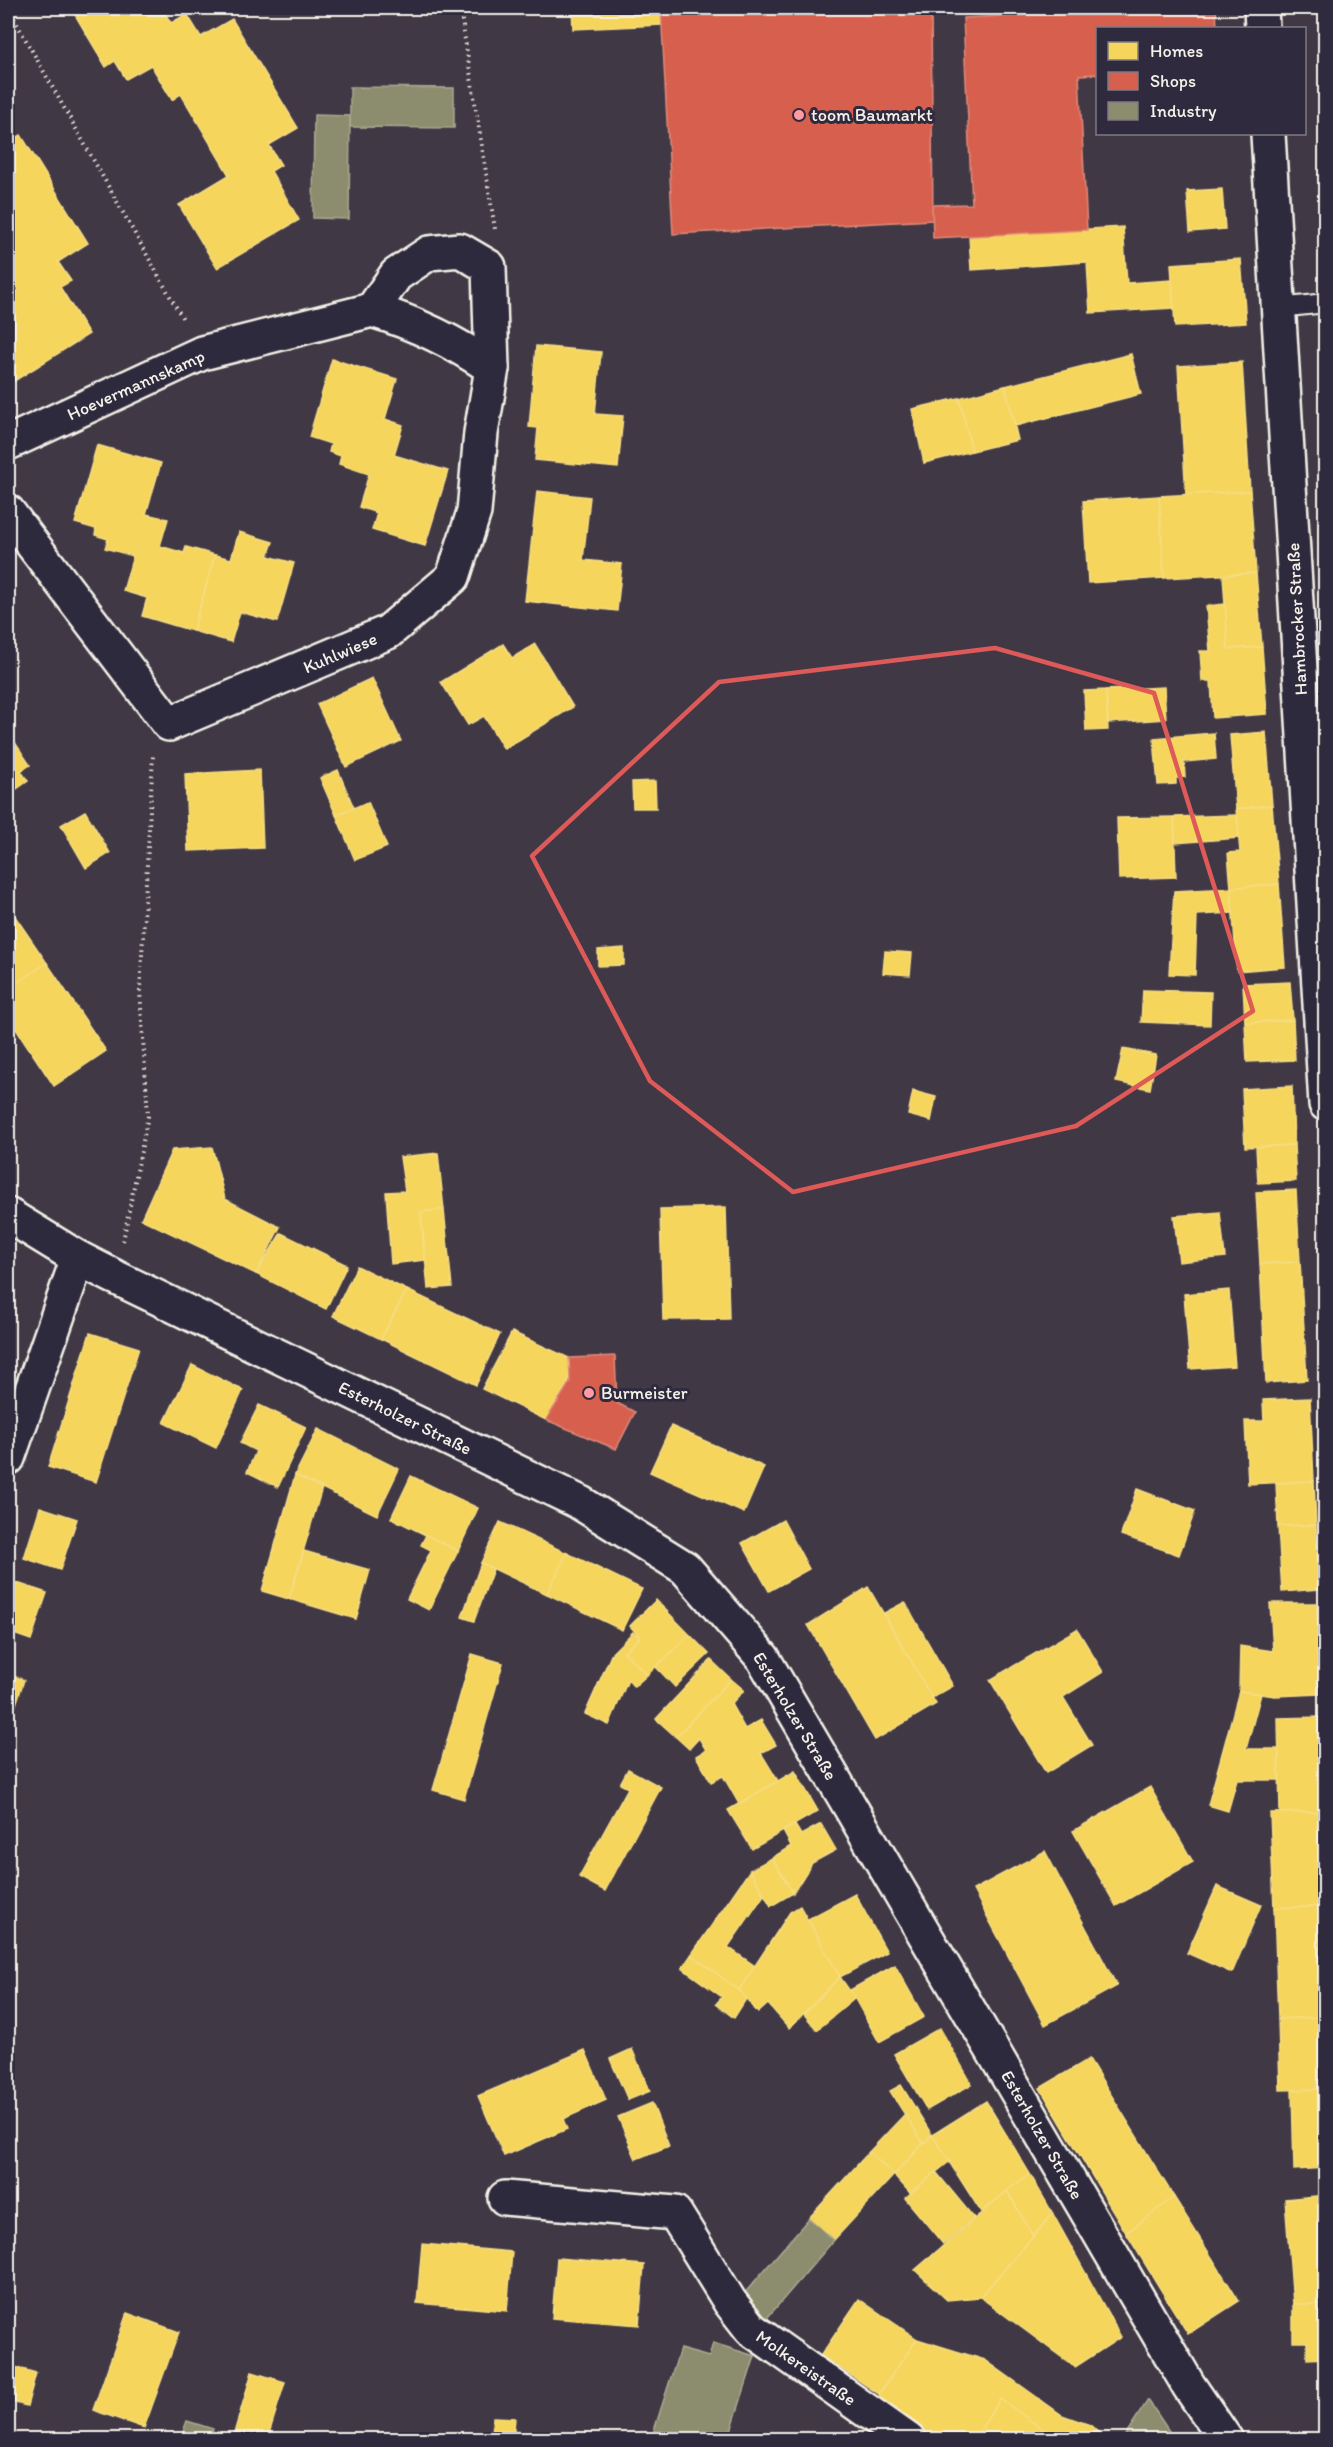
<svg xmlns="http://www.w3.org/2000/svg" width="1333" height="2447" font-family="Itim,sans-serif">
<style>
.homes{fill:#f6d55c;stroke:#f5dd86;stroke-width:1.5}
.shops{fill:#d6604d;stroke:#df8c7c;stroke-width:1.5}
.industry{fill:#8c8c6e;stroke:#abaa93;stroke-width:1.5}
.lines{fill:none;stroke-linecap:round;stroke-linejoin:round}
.lane-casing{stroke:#f4f1e8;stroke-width:22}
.street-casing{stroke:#f4f1e8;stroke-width:38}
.secondary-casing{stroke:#f4f1e8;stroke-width:38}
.path{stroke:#f4f1e8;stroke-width:4;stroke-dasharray:1.5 4.5;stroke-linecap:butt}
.lane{stroke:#2f2a3d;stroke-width:18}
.street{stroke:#2f2a3d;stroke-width:33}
.secondary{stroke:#2f2a3d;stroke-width:33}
.marked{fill:none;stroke:#de5a58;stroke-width:4.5;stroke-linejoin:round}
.poi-dot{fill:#ff9aa2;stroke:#2f2a3d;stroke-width:2}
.labels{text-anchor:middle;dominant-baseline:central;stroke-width:6;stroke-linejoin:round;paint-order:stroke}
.poi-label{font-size:18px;fill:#f4f1e8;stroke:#2f2a3d;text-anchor:start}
.street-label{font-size:18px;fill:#f4f1e8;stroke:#2f2a3d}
</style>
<rect width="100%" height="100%" fill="#413845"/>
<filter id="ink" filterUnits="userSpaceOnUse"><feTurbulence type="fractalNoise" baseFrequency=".0167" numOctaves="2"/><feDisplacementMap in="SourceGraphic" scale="12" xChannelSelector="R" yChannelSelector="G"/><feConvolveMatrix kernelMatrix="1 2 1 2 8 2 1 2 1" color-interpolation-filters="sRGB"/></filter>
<g filter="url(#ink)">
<g class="homes">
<path d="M71,8H162L171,23L187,14L201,37L232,19L298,128L269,145L281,165L271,171L299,220L217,268L179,205L229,175L181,94L172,100L151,65L126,79L115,61L106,67Z"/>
<path d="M572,8H661L662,25L573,29Z"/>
<path d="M21,135L88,243L58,262L71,281L60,287L89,334L8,385V297L19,290L8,271V143Z"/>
<path d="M1222,189L1225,229L1190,232L1187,191Z"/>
<path d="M1123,227L1127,283L1172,280L1174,308L1090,313L1087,262L971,270L969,236Z"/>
<path d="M1241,259L1246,323L1175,327L1171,264Z"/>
<path d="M536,346L601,352L595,414L623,416L618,468L535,460L538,428L529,427Z"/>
<path d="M1131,354L1141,394L1015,426L1005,386Z"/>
<path d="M332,359L397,379L385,419L403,425L394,455L448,471L425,546L372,530L377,513L359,507L369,474L339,464L341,456L329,452L331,444L309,437Z"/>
<path d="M1242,362L1250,491L1186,495L1178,366Z"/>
<path d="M1005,386L1018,440L972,451L959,398Z"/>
<path d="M959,398L972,451L924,463L912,409Z"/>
<path d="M97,445L161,463L146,514L168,519L160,546L184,553L186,547L215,555L193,631L142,616L147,598L123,591L133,556L105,548L108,539L95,535L96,529L75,523Z"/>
<path d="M537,491L590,497L583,560L622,564L617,611L525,601Z"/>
<path d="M1250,491L1256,573L1164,578L1159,496Z"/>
<path d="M1159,496L1164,578L1088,583L1083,501Z"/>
<path d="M239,532L273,542L268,556L294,563L277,622L240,612L231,642L193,631L215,555L231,559Z"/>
<path d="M1256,573L1262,647L1228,649L1223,575Z"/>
<path d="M1225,604L1228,649L1262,647L1267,714L1213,718L1211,681H1202L1200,651H1210L1206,606Z"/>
<path d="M503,644L512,658L535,644L573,707L504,749L484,716L468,725L441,682Z"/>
<path d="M372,678L401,741L346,767L317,704Z"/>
<path d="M1164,687L1166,719L1108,723L1106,690Z"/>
<path d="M1106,690L1108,730L1086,731L1084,691Z"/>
<path d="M8,732L30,765L21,771L28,781L8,795Z"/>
<path d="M1266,732L1272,805L1236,809L1230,735Z"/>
<path d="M1214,733L1216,759L1184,762L1185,777L1176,778V784L1158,785L1154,738Z"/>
<path d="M260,770L263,848L188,851L185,774Z"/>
<path d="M338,770L354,808L336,815L320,778Z"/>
<path d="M655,781L656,808H633L632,782Z"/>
<path d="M368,802L387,847L355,860L336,815Z"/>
<path d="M1272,805L1279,884L1231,888L1228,853L1240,852L1236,809Z"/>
<path d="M85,811L110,853L86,868L61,825Z"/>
<path d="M1237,815L1239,838L1175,843L1174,817Z"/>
<path d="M1174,817L1176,877L1119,879L1117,818Z"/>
<path d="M1279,884L1285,967L1237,971L1231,888Z"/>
<path d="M1231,888L1233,913L1197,915L1195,975L1169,974L1174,891Z"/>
<path d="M8,906L47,963L8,989Z"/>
<path d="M624,948V965L598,966V950Z"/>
<path d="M885,951L912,953L910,975L883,973Z"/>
<path d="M47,963L106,1051L54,1086L8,1017V989Z"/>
<path d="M1290,982L1293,1020L1245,1023L1243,984Z"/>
<path d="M1143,990L1211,992L1210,1025L1141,1022Z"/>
<path d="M1293,1020L1295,1060L1247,1062L1245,1023Z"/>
<path d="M1123,1049L1156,1055L1150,1089L1116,1082Z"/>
<path d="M1292,1086L1294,1145L1245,1147L1242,1089Z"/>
<path d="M913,1091L936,1097L931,1121L908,1115Z"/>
<path d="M1294,1145L1296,1181L1258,1183L1256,1147Z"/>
<path d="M212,1147L225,1199L280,1227L256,1274L141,1219L172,1150Z"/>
<path d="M438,1153L444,1210L421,1212L425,1260L391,1264L386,1192L405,1191L400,1157Z"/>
<path d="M1296,1190L1300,1262L1260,1264L1256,1192Z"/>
<path d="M726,1207L729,1319L663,1320L660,1209Z"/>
<path d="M444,1210L452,1287L428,1289L421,1212Z"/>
<path d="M1220,1212L1225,1257L1179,1262L1174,1216Z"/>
<path d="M281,1233L347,1265L326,1309L256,1274Z"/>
<path d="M1300,1262L1307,1380L1266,1383L1260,1264Z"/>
<path d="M357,1266L407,1290L381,1339L333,1316Z"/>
<path d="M407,1290L500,1334L476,1385L381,1339Z"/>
<path d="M1229,1290L1235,1366L1190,1369L1184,1294Z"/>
<path d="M512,1332L569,1358V1381L546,1420L482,1389Z"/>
<path d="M90,1333L139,1348L96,1482L48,1467Z"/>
<path d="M192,1365L243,1390L216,1448L164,1423Z"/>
<path d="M1310,1398L1314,1481L1248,1484L1245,1421H1264L1263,1400Z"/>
<path d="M259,1405L306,1427L278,1487L247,1472L256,1451L240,1443Z"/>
<path d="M671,1426L764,1467L744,1513L650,1472Z"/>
<path d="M318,1429L399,1469L377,1515L295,1475Z"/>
<path d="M295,1475L322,1488L289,1599L262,1591Z"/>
<path d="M411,1476L478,1508L458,1551L391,1518Z"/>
<path d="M1314,1481L1316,1525L1278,1526L1276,1483Z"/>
<path d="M1137,1489L1195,1511L1179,1555L1121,1535Z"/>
<path d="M40,1507L77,1519L60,1570L24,1558Z"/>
<path d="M783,1520L809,1569L769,1591L742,1543Z"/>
<path d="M500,1522L567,1553L547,1594L481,1563Z"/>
<path d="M1316,1525L1320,1589L1282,1592L1278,1526Z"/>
<path d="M426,1535L458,1551L429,1610L407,1599L431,1550L421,1545Z"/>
<path d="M304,1551L370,1570L356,1619L289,1599Z"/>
<path d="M567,1553L642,1589L622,1630L547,1594Z"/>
<path d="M481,1563L493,1569L474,1621L462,1617Z"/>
<path d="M8,1580L47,1593L31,1640L8,1632Z"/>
<path d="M868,1587L936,1704L875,1740L808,1625Z"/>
<path d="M656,1600L690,1635L647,1675L624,1652L640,1637L630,1626Z"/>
<path d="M905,1602L953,1686L932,1698L884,1613Z"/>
<path d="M1270,1603H1317L1321,1694L1275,1696L1239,1691L1240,1646L1273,1651Z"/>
<path d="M1077,1629L1103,1672L1063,1697L1092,1745L1046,1773L990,1680Z"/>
<path d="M633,1632L640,1637L624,1652L647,1675L634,1687L628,1680L609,1725L585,1714L612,1653Z"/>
<path d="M690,1635L709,1654L675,1687L656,1667Z"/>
<path d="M472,1654L503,1663L464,1799L433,1790Z"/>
<path d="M711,1660L731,1679L676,1737L656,1719Z"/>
<path d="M8,1674L24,1680L8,1729Z"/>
<path d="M731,1679L744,1690L731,1704L745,1729L761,1720L776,1745L761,1753L778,1781L739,1804L723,1776L711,1782L696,1756L706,1750L699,1738L689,1749L676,1737Z"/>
<path d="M1239,1691L1261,1694L1246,1749H1279V1780H1237L1228,1811L1208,1805Z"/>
<path d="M1322,1717L1324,1812L1280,1813L1278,1718Z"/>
<path d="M628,1769L661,1787L605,1891L579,1877L628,1788L620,1784Z"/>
<path d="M795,1771L818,1811L752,1849L728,1810Z"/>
<path d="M1150,1787L1193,1862L1116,1906L1073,1831Z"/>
<path d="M1324,1812L1326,1906L1274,1908L1270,1813Z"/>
<path d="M821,1824L836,1850L812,1863L793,1893L772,1858L791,1846L783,1831L795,1825L801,1835Z"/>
<path d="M1045,1851L1117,1986L1045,2025L973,1890Z"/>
<path d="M772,1858L793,1893L771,1906L750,1870Z"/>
<path d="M750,1870L764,1895L728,1947L755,1966L739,1990L691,1955Z"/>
<path d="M1217,1886L1261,1905L1232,1973L1187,1953Z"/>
<path d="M855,1894L887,1952L840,1977L808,1919Z"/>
<path d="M800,1906L840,1977L789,2028L768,2004L758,2013L739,1990L790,1912Z"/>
<path d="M1326,1906V2017L1278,2019L1274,1908Z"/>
<path d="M691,1955L739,1990L746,1999L734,2018L716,2004L722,1997L682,1968Z"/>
<path d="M895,1965L924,2017L879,2042L850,1990Z"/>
<path d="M840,1977L855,1998L817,2030L804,2014Z"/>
<path d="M1326,2017V2089L1280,2090L1278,2019Z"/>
<path d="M940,2028L972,2084L927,2110L894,2054Z"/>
<path d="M632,2049L650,2091L628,2100L610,2059Z"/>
<path d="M585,2050L606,2100L563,2119L567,2129L504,2156L478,2096Z"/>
<path d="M1089,2059L1174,2197L1126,2233L1040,2088Z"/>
<path d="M901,2085L932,2135L923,2143L890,2091Z"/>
<path d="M1326,2089V2168L1294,2170L1292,2090Z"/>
<path d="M986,2101L1030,2174L981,2212L932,2135Z"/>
<path d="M652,2103L669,2146L636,2159L618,2117Z"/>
<path d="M905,2114L923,2143L894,2175L869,2152Z"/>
<path d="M932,2135L950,2161L910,2193L894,2175Z"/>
<path d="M869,2152L894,2175L834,2240L809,2218Z"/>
<path d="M936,2172L974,2218L943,2244L905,2198Z"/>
<path d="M1030,2174L1053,2214L1033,2236L1007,2191Z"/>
<path d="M1007,2191L1033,2236L980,2297L947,2300L915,2270Z"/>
<path d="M1326,2195V2304H1293L1285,2199Z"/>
<path d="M1174,2197L1239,2301L1188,2334L1126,2233Z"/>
<path d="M1053,2214L1121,2337L1075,2367L980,2297Z"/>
<path d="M422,2244L512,2252L507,2311L417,2303Z"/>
<path d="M557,2258L644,2265L639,2325L552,2318Z"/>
<path d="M859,2299L917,2339L879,2394L821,2355Z"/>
<path d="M1293,2304H1326V2358L1307,2359V2342H1293Z"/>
<path d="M127,2313L179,2332L144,2428L93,2410Z"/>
<path d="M917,2339L985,2360L1062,2415L1090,2425L1107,2440H1058L1000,2399L974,2440H930L884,2408L879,2394Z"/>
<path d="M8,2365L36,2373L27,2406L8,2401Z"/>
<path d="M252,2372L285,2382L267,2440H232Z"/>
<path d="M1000,2399L1058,2440H974Z"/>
<path d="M493,2417L515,2418L513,2440H492Z"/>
<path d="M514,2432L580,2435V2440H513Z"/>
</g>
<g class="shops">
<path d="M661,8H931L933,220L673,234Z"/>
<path d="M1056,8H1216L1217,28H1098V74L1079,75L1087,230L933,238L932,205L972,204L963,18L1057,13Z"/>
<path d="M615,1356L617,1403L635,1412L616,1449L546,1420L570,1382L569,1358Z"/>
</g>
<g class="industry">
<path d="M350,87L454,88V128L350,127Z"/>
<path d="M314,115L350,116L349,219L313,218Z"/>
<path d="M809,2218L834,2240L762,2324L737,2302Z"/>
<path d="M713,2343L755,2356L728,2440H651L680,2349L709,2357Z"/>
<path d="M1148,2400L1175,2440H1122Z"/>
<path d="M187,2421L213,2429L210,2440H180Z"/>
<path d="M64,2432L83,2439V2440H62Z"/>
</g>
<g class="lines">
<defs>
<path id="lane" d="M1279,308L1326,303"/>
<g id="street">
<path d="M8,443L202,353L372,310C415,323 455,342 492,368"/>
<path d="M8,512L169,724L388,632L453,577L474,512L481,433L492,368L489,267L460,250L429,253L396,275L372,310"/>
<path d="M8,1458L78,1258"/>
<path d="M505,2198L675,2213L730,2302L751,2329L908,2440"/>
</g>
<g id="secondary">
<path d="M1261,8L1262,28"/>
<path d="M1268,134L1326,1104"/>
<path d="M8,1215L78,1258L115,1277L579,1502L685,1568L763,1658L1189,2386L1226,2440"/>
</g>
</defs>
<use href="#lane" class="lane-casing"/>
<use href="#street" class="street-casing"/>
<use href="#secondary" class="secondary-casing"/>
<g class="path">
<path d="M8,8L184,321"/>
<path d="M460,8L495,229"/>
<path d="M123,1241L148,1116L140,991L153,756"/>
</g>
<use href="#lane" class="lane"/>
<use href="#street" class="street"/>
<use href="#secondary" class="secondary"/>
</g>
</g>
<path class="marked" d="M995,648L1154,693L1253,1011L1076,1126L793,1192L650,1081L532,856L719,682Z"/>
<g class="poi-dot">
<circle cx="799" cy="115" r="6"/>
<circle cx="589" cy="1393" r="6"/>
</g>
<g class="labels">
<g class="poi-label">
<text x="811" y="115">toom Baumarkt</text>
<text x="601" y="1393">Burmeister</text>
</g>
<g class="street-label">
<text transform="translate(136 385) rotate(-24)">Hoevermannskamp</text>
<text transform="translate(1297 619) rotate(-93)">Hambrocker Straße</text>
<text transform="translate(340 653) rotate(-23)">Kuhlwiese</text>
<text transform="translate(405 1418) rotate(26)">Esterholzer Straße</text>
<text transform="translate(795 1716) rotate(59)">Esterholzer Straße</text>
<text transform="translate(1042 2135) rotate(60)">Esterholzer Straße</text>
<text transform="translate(806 2368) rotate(35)">Molkereistraße</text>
</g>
</g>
<rect width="1333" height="2447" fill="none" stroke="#2f2a3d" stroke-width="30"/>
<rect x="15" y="15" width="1303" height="2417" fill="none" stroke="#f4f1e8" stroke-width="2" filter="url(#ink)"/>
<rect x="1096" y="27" width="210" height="108" fill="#2f2a3d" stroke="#7e7a81" stroke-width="1.5"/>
<rect x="1108" y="42" width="30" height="18" fill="#f6d55c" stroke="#7e7a81" stroke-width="1.5"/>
<text x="1150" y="57" font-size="18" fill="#f4f1e8">Homes</text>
<rect x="1108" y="72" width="30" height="18" fill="#d6604d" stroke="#7e7a81" stroke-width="1.5"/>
<text x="1150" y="87" font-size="18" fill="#f4f1e8">Shops</text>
<rect x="1108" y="102" width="30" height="18" fill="#8c8c6e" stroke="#7e7a81" stroke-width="1.5"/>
<text x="1150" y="117" font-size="18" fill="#f4f1e8">Industry</text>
</svg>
